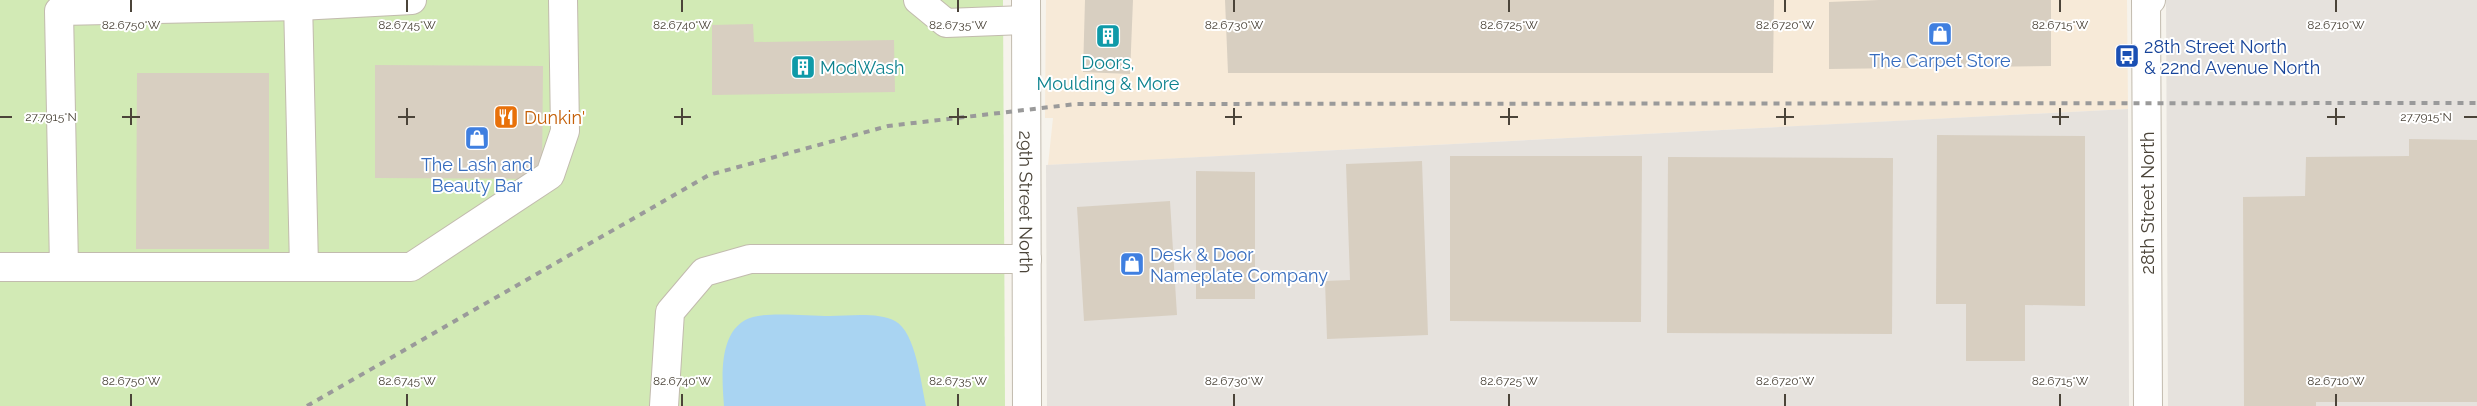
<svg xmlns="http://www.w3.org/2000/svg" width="2477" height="406" font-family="Raleway,sans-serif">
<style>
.commercial{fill:#f7ead8}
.industrial{fill:#e6e2dd}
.green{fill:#d2eab5}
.water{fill:#a9d4f2}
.building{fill:#d8cfc1}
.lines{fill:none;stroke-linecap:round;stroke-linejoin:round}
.minor-casing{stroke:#c2bbae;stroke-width:30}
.minor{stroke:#fff;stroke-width:28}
.rail{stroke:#9a9a9a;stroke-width:4;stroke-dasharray:6 6;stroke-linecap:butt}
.ticks{fill:none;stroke:#4b4439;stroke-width:2}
.labels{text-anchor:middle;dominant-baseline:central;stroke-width:4;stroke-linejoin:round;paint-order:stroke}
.transit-label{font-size:18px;fill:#164399;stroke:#fff;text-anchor:start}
.shop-label{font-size:18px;fill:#366cbe;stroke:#fff}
.culture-label{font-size:18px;fill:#0d838f;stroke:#fff}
.food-label{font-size:18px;fill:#c56008;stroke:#fff;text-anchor:start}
.street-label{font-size:18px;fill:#4b4439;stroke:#fff}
.ticks-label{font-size:12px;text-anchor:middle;fill:#4b4439;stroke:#fff;stroke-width:4;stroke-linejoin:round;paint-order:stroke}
</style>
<rect width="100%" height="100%" fill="#f6f3ec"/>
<path class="commercial" d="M1046,0H2127L2128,109L1048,165L1053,118H1045Z"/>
<g class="industrial">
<path d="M2166,0H2477V406H2168Z"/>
<path d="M2128,109L2129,406H1047L1046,165Z"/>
</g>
<path class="green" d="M0,0H1003L1005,406H0Z"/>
<path class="water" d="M830,316C849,316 878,312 895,321C916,332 921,384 926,406H724C722,379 717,327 753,317C771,312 809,316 830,316Z"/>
<g class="building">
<path d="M1085,0H1133L1130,74L1083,72Z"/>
<path d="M1225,0H1774L1773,73H1228Z"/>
<path d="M1879,0H2051V66L1829,69V2Z"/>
<path d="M753,24L754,42L894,40L895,92L712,95V25Z"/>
<path d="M375,65L543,66L542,179L375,178Z"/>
<path d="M137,73H269V249H136Z"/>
<path d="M1937,135L2085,136V306L2025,305V361H1966V304H1936Z"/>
<path d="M2409,139L2477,140V402H2316V406H2244L2243,197L2305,196L2306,157L2409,156Z"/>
<path d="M1450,156H1642L1641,322L1450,321Z"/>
<path d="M1668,157L1893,158L1892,334L1667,333Z"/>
<path d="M1422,161L1428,335L1327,339L1325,281L1350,280L1346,164Z"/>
<path d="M1196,171L1255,172V299H1196Z"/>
<path d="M1170,201L1177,315L1084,321L1077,207Z"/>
</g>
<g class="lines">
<defs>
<g id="minor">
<path d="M298,0L304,267"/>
<path d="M918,0L946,23L1026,20"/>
<path id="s1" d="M1026,0L1027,406"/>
<path d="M0,267H411L550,175L565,131L563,0"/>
<path d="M64,267L59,11L299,6L412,0"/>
<path d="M664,406L670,312L704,272L750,259H1027"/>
<path d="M2148,406L2146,0H2151"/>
</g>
</defs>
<use href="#minor" class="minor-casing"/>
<use href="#minor" class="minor"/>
<path class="rail" d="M307,406L709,175L888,126L1076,104L2477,103"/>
</g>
<path class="ticks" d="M131,0V12M407,0V12M682,0V12M958,0V12M1234,0V12M1509,0V12M1785,0V12M2060,0V12M2336,0V12M131,108V125M407,108V125M682,108V125M958,108V125M1234,108V125M1509,108V125M1785,108V125M2060,108V125M2336,108V125M0,117H12M122,117H140M398,117H415M674,117H691M949,117H967M1225,117H1242M1500,117H1518M1776,117H1794M2052,117H2069M2327,117H2345M2464,117H2477M131,394V406M407,394V406M682,394V406M958,394V406M1234,394V406M1509,394V406M1785,394V406M2060,394V406M2336,394V406"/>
<defs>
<symbol id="shop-square" viewBox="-11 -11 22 22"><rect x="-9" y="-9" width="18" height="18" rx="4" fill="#3f7fe0" stroke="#fff"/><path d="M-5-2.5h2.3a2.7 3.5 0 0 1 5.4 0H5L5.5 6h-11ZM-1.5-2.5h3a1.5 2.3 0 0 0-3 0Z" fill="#fff"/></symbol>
<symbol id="building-square" viewBox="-11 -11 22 22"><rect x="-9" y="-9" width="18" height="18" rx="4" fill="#0f9aa8" stroke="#fff"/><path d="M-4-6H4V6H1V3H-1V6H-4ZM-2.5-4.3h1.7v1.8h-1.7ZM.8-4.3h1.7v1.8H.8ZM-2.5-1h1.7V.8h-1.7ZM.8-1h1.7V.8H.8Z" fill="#fff"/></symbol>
<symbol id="bus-square" viewBox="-11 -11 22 22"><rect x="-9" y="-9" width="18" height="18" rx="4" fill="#1a4fb4" stroke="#fff"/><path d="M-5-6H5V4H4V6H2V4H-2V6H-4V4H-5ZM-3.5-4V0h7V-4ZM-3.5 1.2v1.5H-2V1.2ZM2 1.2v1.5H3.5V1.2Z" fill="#fff"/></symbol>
<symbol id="restaurant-square" viewBox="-11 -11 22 22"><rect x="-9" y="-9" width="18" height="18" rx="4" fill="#e8710a" stroke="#fff"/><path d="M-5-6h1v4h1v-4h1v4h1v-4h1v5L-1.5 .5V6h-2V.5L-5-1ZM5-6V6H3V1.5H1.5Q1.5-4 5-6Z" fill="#fff"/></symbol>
</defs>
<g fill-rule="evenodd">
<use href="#shop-square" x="1926" y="20" width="28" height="28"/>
<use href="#building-square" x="1094" y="22" width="28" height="28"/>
<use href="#bus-square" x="2113" y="42" width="28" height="28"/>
<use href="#building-square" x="789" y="53" width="28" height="28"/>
<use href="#restaurant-square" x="492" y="103" width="28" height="28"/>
<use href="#shop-square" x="463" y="124" width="28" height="28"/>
<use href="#shop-square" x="1118" y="250" width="28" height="28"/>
</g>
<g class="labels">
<g class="transit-label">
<text x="2144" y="46">28th Street North<tspan x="2144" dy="21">&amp; 22nd Avenue North</tspan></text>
</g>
<g class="shop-label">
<text x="1940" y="60">The Carpet Store</text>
<text x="477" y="164">The Lash and<tspan x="477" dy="21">Beauty Bar</tspan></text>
<text x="1150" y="254" text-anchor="start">Desk &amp; Door<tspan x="1150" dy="21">Nameplate Company</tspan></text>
</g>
<g class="culture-label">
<text x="1108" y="62">Doors,<tspan x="1108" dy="21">Moulding &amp; More</tspan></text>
<text x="820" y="67" text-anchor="start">ModWash</text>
</g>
<g class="food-label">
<text x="524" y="117">Dunkin'</text>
</g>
<g class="street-label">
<text stroke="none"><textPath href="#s1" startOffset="202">29th Street North</textPath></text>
<text transform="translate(2147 203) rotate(-90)">28th Street North</text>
</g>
</g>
<g class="ticks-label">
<text x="131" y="29">82.6750°W</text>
<text x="407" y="29">82.6745°W</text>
<text x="682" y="29">82.6740°W</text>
<text x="958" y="29">82.6735°W</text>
<text x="1234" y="29">82.6730°W</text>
<text x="1509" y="29">82.6725°W</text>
<text x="1785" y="29">82.6720°W</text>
<text x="2060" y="29">82.6715°W</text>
<text x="2336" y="29">82.6710°W</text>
<text x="51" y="121">27.7915°N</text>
<text x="2426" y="121">27.7915°N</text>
<text x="131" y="385">82.6750°W</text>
<text x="407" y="385">82.6745°W</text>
<text x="682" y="385">82.6740°W</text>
<text x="958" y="385">82.6735°W</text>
<text x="1234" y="385">82.6730°W</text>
<text x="1509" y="385">82.6725°W</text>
<text x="1785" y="385">82.6720°W</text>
<text x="2060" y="385">82.6715°W</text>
<text x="2336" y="385">82.6710°W</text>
</g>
</svg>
